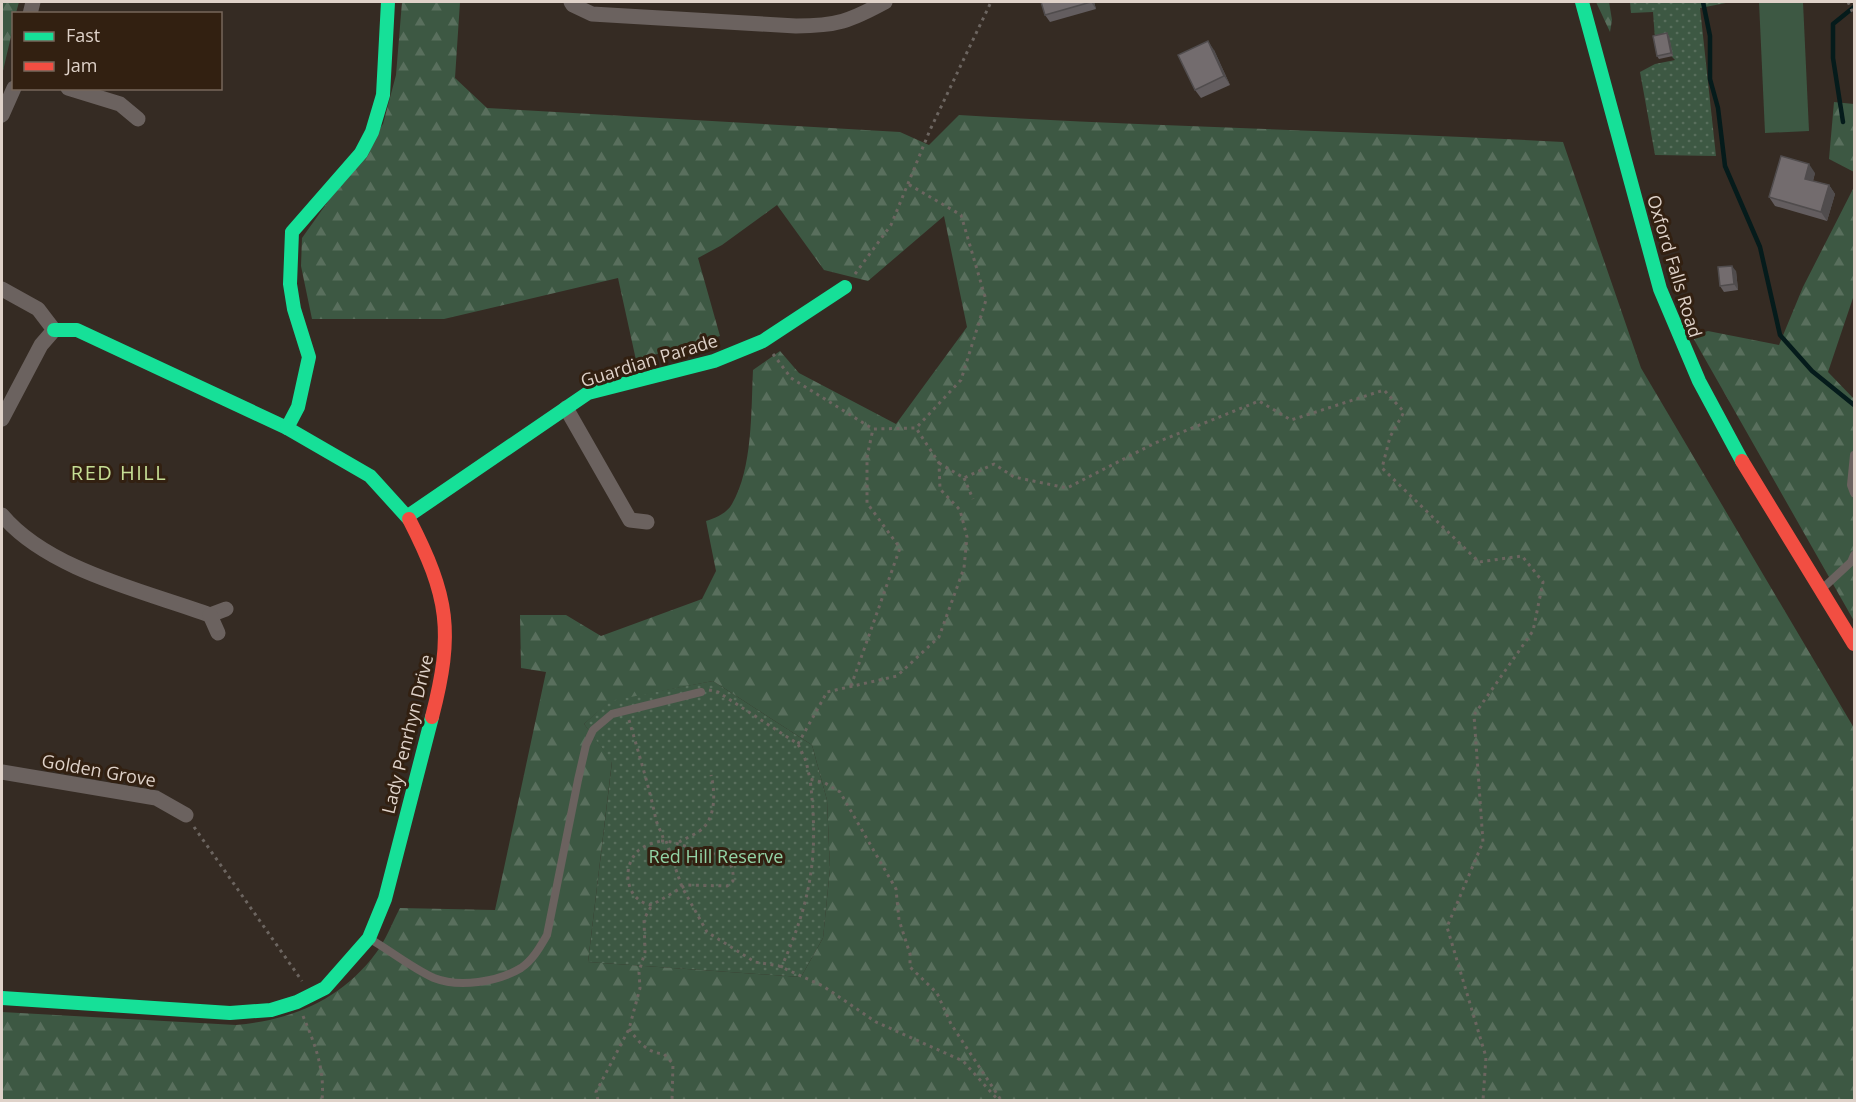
<svg xmlns="http://www.w3.org/2000/svg" width="1856" height="1102" font-family="'Open Sans',sans-serif">
<style>
.grass{fill:url(#grass-dots)}
.forest{fill:url(#forest-firs);fill-rule:evenodd}
.garden{fill:#3d5843}
.lines{fill:none;stroke-linecap:round;stroke-linejoin:round}
.stream{stroke:#051b1b;stroke-width:4.5}
.path{stroke:#6c6560;stroke-width:3;stroke-dasharray:3 4.5;stroke-linecap:butt}
.lane{stroke:#6b625f;stroke-width:8}
.street{stroke:#6b625f;stroke-width:15}
.fast{stroke:#16e098;stroke-width:14}
.jam{stroke:#f24e42;stroke-width:14}
.wall{fill:#635d5f}
.shaded-wall{fill:#504c4d}
.building{fill:#736c6e;stroke:#504c4d;stroke-width:1.5}
.labels{text-anchor:middle;dominant-baseline:central;stroke-width:6;stroke-linejoin:round;paint-order:stroke}
.street-label{font-size:18px;fill:#dfd2c9;stroke:#322011}
.park-label{font-size:18px;fill:#92d3a5;stroke:#322011}
.neighbourhood-label{font-size:20px;letter-spacing:1.5px;fill:#c6df95;stroke:#322011}
</style>
<defs>
<pattern id="grass-dots" width="8" height="8" patternUnits="userSpaceOnUse" patternTransform="scale(1.5)"><rect width="8" height="8" fill="#3d5843"/><path d="M2 2h.1M6 6h.1" fill="none" stroke="#596f5d" stroke-width="1.8" stroke-linecap="round"/></pattern>
<pattern id="forest-firs" width="22" height="20" patternUnits="userSpaceOnUse" patternTransform="scale(1.5)"><rect width="22" height="20" fill="#3d5843"/><path d="M5 1l3.5 6h-7zM16 11l3.5 6h-7z" fill="#596f5d"/></pattern>
</defs>
<rect width="100%" height="100%" fill="#352b23"/>
<g class="grass">
<path d="M1630,2H1731L1700,8L1716,156L1655,155L1640,72L1655,64L1675,60L1655,39L1653,12L1631,13Z"/>
<path d="M713,681L812,745L827,800L830,869L823,938L801,977L588,962L612,762L584,724L610,700Z"/>
</g>
<g class="forest">
<path d="M2,2H19L16,13L14,14L13,28L2,75Z"/>
<path d="M402,2H460L455,78L487,108L900,132L929,145L959,115C1160,127 1362,131 1563,142L1641,368L1854,728V1100H2V1012L236,1025C292,1020 341,1000 376,953C386,940 392,923 400,908L495,910L546,672L521,668L520,615H566L601,636L702,599L716,571L706,521C716,518 727,513 732,504C753,468 751,410 753,370L780,351L799,373L896,424L967,327L944,216L868,281L824,270L777,205L722,245L698,258L720,336L636,360L618,278L444,319H312L301,266L302,238L383,124L396,75ZM713,681L812,745L827,800L830,869L823,938L801,977L588,962L612,761L584,724L610,701Z"/>
<path d="M1596,2H1609L1612,20L1610,32Z"/>
<path d="M1834,102L1854,104V172L1829,159Z"/>
<path d="M1854,187V295L1828,372L1854,399V621L1692,336L1708,331L1779,345L1803,287Z"/>
</g>
<path class="garden" d="M1759,2H1803L1809,131L1765,133Z"/>
<g class="lines">
<g class="stream">
<path d="M1703,2L1710,36V79L1718,108L1725,166L1760,247L1780,335L1812,371L1854,405"/>
<path d="M1843,122L1833,58V24L1854,7"/>
</g>
<g class="path">
<path d="M1848,2L1853,13"/>
<path d="M855,274L891,225L930,130L991,2"/>
<path d="M773,354L791,378L873,429L916,428L961,380L986,300L961,215L908,184"/>
<path d="M939,463L964,478L994,464L1014,477L1067,488L1155,443L1259,401L1291,420L1384,390L1404,412L1390,437L1382,468L1479,562L1522,556L1543,582L1533,631L1474,715L1483,842L1447,927L1486,1057L1483,1100"/>
<path d="M964,478L973,499"/>
<path d="M851,686L900,548L867,503V457L873,429"/>
<path d="M709,690L718,692L798,744L806,761L810,779L825,783L840,792L896,889L899,920L910,954V967L937,993L951,1024L1001,1100"/>
<path d="M629,720C638,751 648,783 655,815C656,824 662,832 664,841"/>
<path d="M798,744L827,692L897,676L939,637L964,568L967,537L960,510L940,489L939,463L916,428"/>
<path d="M194,827L302,981"/>
<path d="M661,841C675,841 685,847 699,850C718,855 735,856 733,881L727,886L686,885L652,905C626,902 620,867 639,850C645,845 653,843 661,841Z"/>
<path d="M666,841L682,887L707,932L755,962L779,966L823,986L876,1022L963,1061L998,1100"/>
<path d="M679,842C686,838 699,833 704,827C716,814 715,791 711,775"/>
<path d="M781,968C812,899 819,853 810,779"/>
<path d="M303,1016C315,1044 325,1070 322,1100"/>
<path d="M629,1029C639,1042 647,1053 664,1054L673,1064L672,1100"/>
<path d="M598,1100L596,1092L629,1029L640,988L639,972L645,952L644,919L652,905"/>
</g>
<g class="lane">
<path d="M1854,455L1851,485L1854,493"/>
<path d="M1823,588L1851,562L1854,555"/>
<path d="M370,939C391,951 412,968 434,978C459,988 498,982 521,968C533,960 540,947 547,935L578,780L586,745L593,730L612,714L701,692"/>
</g>
<g class="street">
<path d="M571,2L573,5L592,14L796,26C837,26 850,21 885,2"/>
<path d="M30,14L33,2"/>
<path d="M68,88L120,104L138,119"/>
<path d="M2,115L14,88"/>
<path d="M2,289L38,309L54,330L41,345L2,419"/>
<path d="M566,408L630,520L647,522"/>
<path d="M2,515C48,570 144,591 210,615L226,609"/>
<path d="M210,615L218,633"/>
<path d="M2,772L156,798L186,815"/>
</g>
<g class="fast">
<path d="M1582,2L1660,289L1699,381L1742,461"/>
<path d="M54,330H77L287,428L370,476L409,519"/>
<path d="M287,428L298,407L309,357L294,309L290,284L292,232L361,153L372,132L383,95L388,2"/>
<path d="M408,516L588,393L714,361L763,341L845,287"/>
<path d="M2,998L230,1013L271,1010L297,1002L325,988L369,938L385,899L432,717"/>
</g>
<g class="jam">
<path d="M1742,461L1854,644"/>
<path d="M409,519C449,597 454,632 432,717"/>
</g>
</g>
<g class="wall">
<path d="M1041,2H1094L1096,9L1050,22L1045,15Z"/>
<path d="M1667,33L1669,36L1673,56L1659,59L1657,56Z"/>
<path d="M1214,50L1230,85L1201,98L1195,90Z"/>
<path d="M1815,173L1813,181L1829,185L1835,194L1827,221L1775,206L1769,197Z"/>
<path d="M1736,271L1738,290L1724,292L1720,286Z"/>
</g>
<g class="shaded-wall">
<path d="M1091,2H1094L1096,9Z"/>
<path d="M1667,33L1669,36L1673,56L1671,53Z"/>
<path d="M1208,41L1214,50L1230,85L1224,76Z"/>
<path d="M1809,164L1815,173L1811,188L1805,179Z"/>
<path d="M1829,185L1835,194L1827,221L1821,212Z"/>
<path d="M1732,266L1736,271L1738,290L1734,284Z"/>
</g>
<g class="building">
<path d="M1041,2H1091L1045,15Z"/>
<path d="M1667,33L1671,53L1657,56L1653,36Z"/>
<path d="M1208,41L1224,76L1195,90L1178,55Z"/>
<path d="M1781,156L1809,164L1805,179L1829,185L1821,212L1769,197Z"/>
<path d="M1732,266L1734,284L1720,286L1718,267Z"/>
</g>
<g class="labels">
<g class="street-label">
<text transform="translate(1675 266) rotate(73)">Oxford Falls Road</text>
<text transform="translate(649 360) rotate(-17)">Guardian Parade</text>
<text transform="translate(407 734) rotate(-76)">Lady Penrhyn Drive</text>
<text transform="translate(99 770) rotate(10)">Golden Grove</text>
</g>
<g class="park-label">
<text x="716" y="856">Red Hill Reserve</text>
</g>
<g class="neighbourhood-label">
<text x="119" y="472">RED HILL</text>
</g>
</g>
<rect width="1856" height="1102" fill="none" stroke="#dfd2c9" stroke-width="6"/>
<rect x="12" y="12" width="210" height="78" fill="#322011" stroke="#77675b" stroke-width="1.5"/>
<rect x="24" y="32" width="30" height="9" fill="#16e098" stroke="#77675b" stroke-width="1.5"/>
<text x="66" y="42" font-size="18" fill="#dfd2c9">Fast</text>
<rect x="24" y="62" width="30" height="9" fill="#f24e42" stroke="#77675b" stroke-width="1.5"/>
<text x="66" y="72" font-size="18" fill="#dfd2c9">Jam</text>
</svg>
